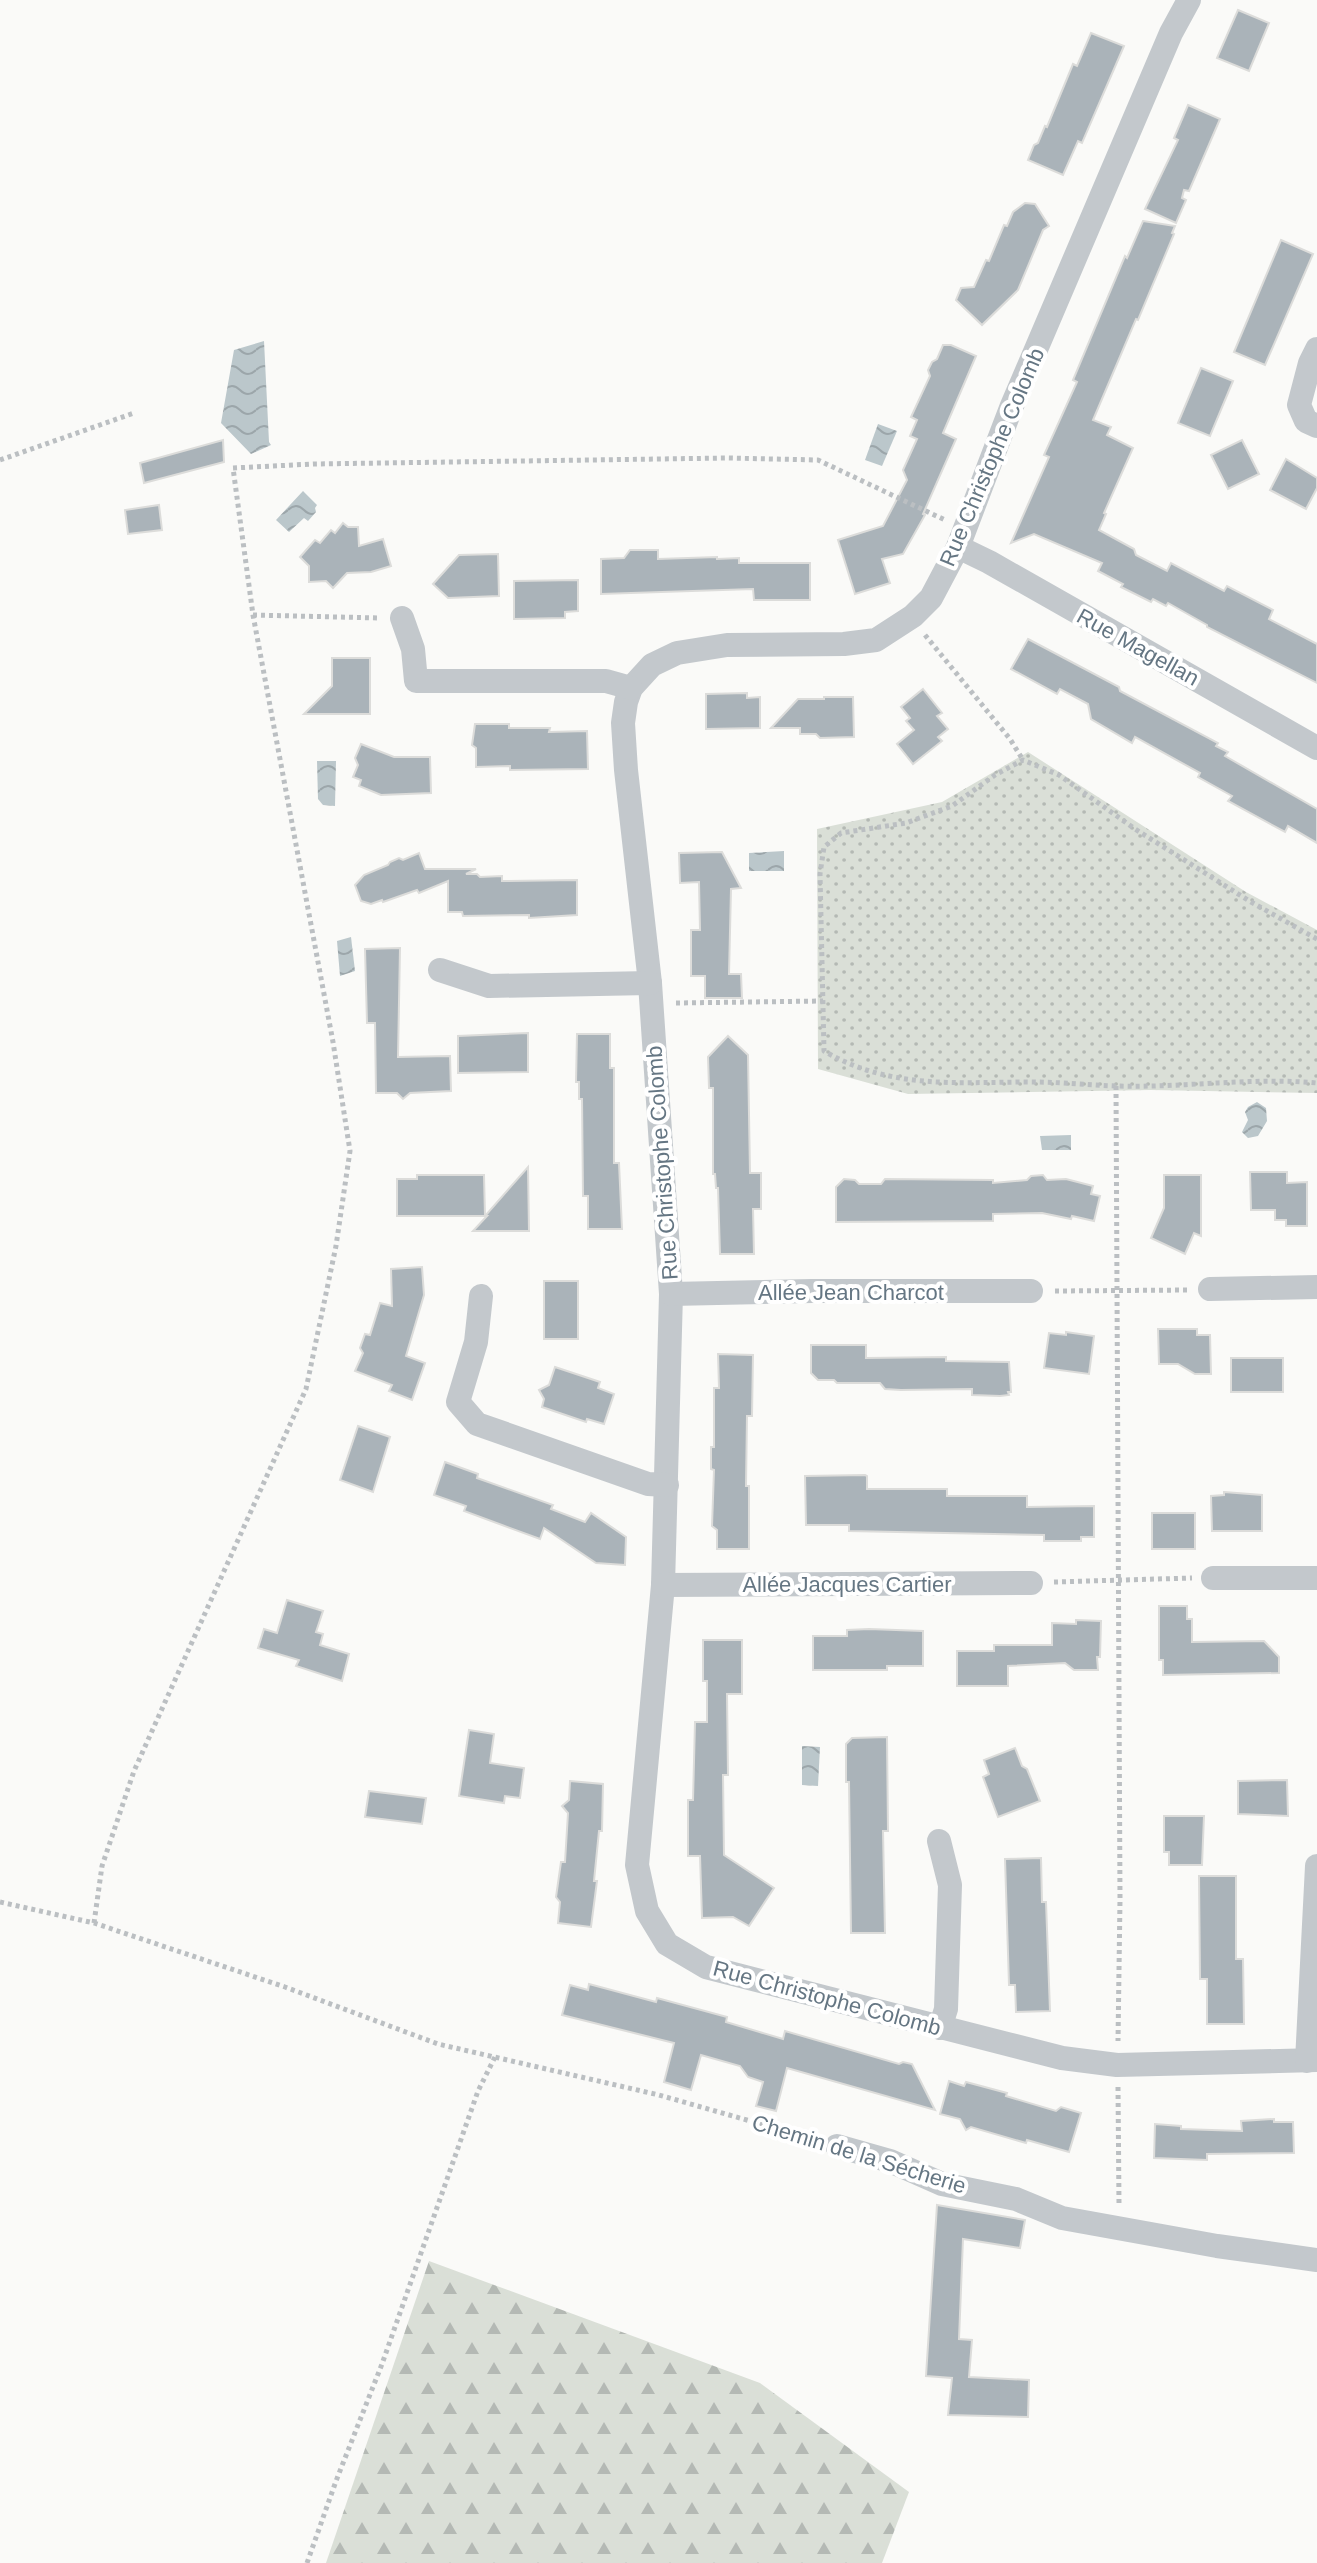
<svg xmlns="http://www.w3.org/2000/svg" width="1317" height="2563" font-family="Arial,sans-serif">
<style>
.grass{fill:url(#grass-dots)}
.forest{fill:url(#forest-firs)}
.water{fill:url(#water-waves)}
.building{fill:#aab3b9;stroke:#dcdcda;stroke-width:2}
.lines{fill:none;stroke-linecap:round;stroke-linejoin:round}
.path{stroke:#bbbfc2;stroke-width:5;stroke-dasharray:4 4;stroke-linecap:butt}
.minor{stroke:#c3c8cc;stroke-width:24}
.labels{text-anchor:middle;dominant-baseline:central;stroke-width:8;stroke-linejoin:round;paint-order:stroke}
.street-label{font-size:22px;fill:#657683;stroke:#fff}
</style>
<defs>
<pattern id="grass-dots" width="8" height="8" patternUnits="userSpaceOnUse" patternTransform="scale(2)"><rect width="8" height="8" fill="#dadfd7"/><path d="M2 2h.1M6 6h.1" fill="none" stroke="#b4b9b4" stroke-width="1.8" stroke-linecap="round"/></pattern>
<pattern id="forest-firs" width="22" height="20" patternUnits="userSpaceOnUse" patternTransform="scale(2)"><rect width="22" height="20" fill="#dadfd7"/><path d="M5 1l3.5 6h-7zM16 11l3.5 6h-7z" fill="#b4b9b4"/></pattern>
<pattern id="water-waves" width="16" height="10" patternUnits="userSpaceOnUse" patternTransform="scale(2)"><rect width="16" height="10" fill="#bbc7cb"/><path d="M0 5q4-4 8 0t8 0" fill="none" stroke="#9ca6aa"/></pattern>
</defs>
<rect width="100%" height="100%" fill="#fafaf8"/>
<path class="grass" d="M1028,752L1246,892L1317,930V1093L1151,1090L908,1094L818,1069L817,829L942,802Z"/>
<path class="forest" d="M429,2261L760,2383L909,2492L882,2563H326Z"/>
<g class="water">
<path d="M264,341L269,442L271,445L251,454L221,423L234,350Z"/>
<path d="M878,424L897,431L882,466L865,460Z"/>
<path d="M303,491L317,505L315,508L316,512L308,521L304,518L289,532L276,520Z"/>
<path d="M317,761H336L335,806L323,805L318,799Z"/>
<path d="M784,851V871H749V853Z"/>
<path d="M351,937L355,971L340,976L337,941Z"/>
<path d="M1257,1102L1266,1108L1267,1121L1258,1136L1248,1138L1242,1132L1248,1120L1245,1112L1248,1107Z"/>
<path d="M1071,1135V1150H1042L1040,1136Z"/>
<path d="M802,1746L820,1747L818,1786L802,1785Z"/>
</g>
<g class="building">
<path d="M1238,10L1269,23L1249,71L1217,58Z"/>
<path d="M1091,33L1124,46L1082,143L1078,141L1063,175L1028,160L1034,145L1038,143L1045,126L1047,127L1073,64L1077,66Z"/>
<path d="M1188,105L1220,119L1189,191L1184,190L1182,198L1186,200L1176,223L1145,209L1178,140L1174,138Z"/>
<path d="M1025,203L1035,204L1049,226L1043,230L1018,290L982,325L956,300L961,288L974,287L986,260L989,261L1004,225L1007,226L1013,212Z"/>
<path d="M1143,221L1175,226L1172,233L1174,234L1138,320L1136,319L1093,420L1111,427L1107,435L1133,448L1104,513L1106,514L1099,530L1134,549L1136,555L1167,571L1171,563L1224,591L1227,586L1273,610L1269,619L1317,644V683L1207,627V625L1168,603L1166,606L1153,599L1151,602L1121,587L1123,584L1098,571L1102,563L1034,534L1011,543L1049,457L1044,455L1077,382L1073,380L1125,256L1127,258Z"/>
<path d="M1281,240L1313,254L1265,365L1234,352Z"/>
<path d="M943,345H951L976,356L943,433L956,439L923,514L925,515L903,554L882,559L890,583L855,594L838,540L883,526L907,480L903,470L917,439L910,436L917,420L911,417L930,376L928,370L932,362L937,359Z"/>
<path d="M1201,368L1233,381L1210,436L1178,423Z"/>
<path d="M223,440L224,462L144,483L140,463Z"/>
<path d="M1242,440L1259,474L1228,489L1211,455Z"/>
<path d="M1286,459L1317,478V488L1306,509L1270,490Z"/>
<path d="M159,505L162,530L128,534L125,510Z"/>
<path d="M343,523L348,527H358L359,546L383,539L391,566L371,572L347,573L333,588L326,581L309,582V566L300,557L315,540L320,543L331,530L335,533Z"/>
<path d="M630,550H658V559L717,557V559L739,558V563H810V600H754L753,589L601,594V559L624,558Z"/>
<path d="M498,554L499,596L448,598L433,584L459,555Z"/>
<path d="M578,580V611L565,612V618L514,619V581Z"/>
<path d="M1028,639L1119,687L1120,691L1218,743L1216,746L1228,752L1225,756L1317,809V843L1288,826L1285,832L1228,801L1232,796L1198,777L1200,773L1135,737L1132,743L1091,719L1088,704L1060,689L1057,694L1011,669Z"/>
<path d="M332,658H370V714H304L332,686Z"/>
<path d="M923,689L942,713L937,716L948,729L938,737L942,741L913,764L897,744L914,730L906,721L910,718L901,707Z"/>
<path d="M747,693V698L760,697V728L706,729V694Z"/>
<path d="M824,697H853L854,737L820,738L816,734H800V728H771L798,699H824Z"/>
<path d="M475,724H509V728H550L549,732L587,731L588,769L510,770V766L476,767V748L472,745Z"/>
<path d="M361,744L394,757H430L431,793L381,795L359,786L361,780L353,777L358,765L355,758Z"/>
<path d="M722,852L741,888L731,889L729,974H741L742,998H705V976H691V930H700L699,882L680,883L679,853Z"/>
<path d="M419,853L425,869H476L466,874H477L480,877L502,876V881L577,880V915L529,918V915L463,916L462,912H448V881L419,893L417,890L383,902L382,900L371,904L361,901L355,885L364,875L388,865L390,862L399,858L403,860Z"/>
<path d="M400,948L398,1057L450,1056L451,1091L410,1093L403,1099L397,1093H376L375,1023H367L365,949Z"/>
<path d="M528,1033V1072L458,1073V1036Z"/>
<path d="M577,1034H610V1068H614V1163H619L622,1229H588V1196H583L582,1099H579V1082H576Z"/>
<path d="M728,1036L748,1055L750,1173H761V1209H753L754,1254H720L718,1188H716L715,1174H713V1088H709L708,1057Z"/>
<path d="M528,1167L529,1231H473L487,1216H485Z"/>
<path d="M1250,1172H1287V1183L1307,1182V1226H1286V1220H1275V1210H1251Z"/>
<path d="M417,1175H484L485,1216H397V1179H417Z"/>
<path d="M1043,1175L1047,1180L1066,1179L1093,1186L1091,1194L1100,1196L1094,1221L1072,1216L1071,1219L1042,1213L993,1214V1221L836,1222V1187L844,1179L855,1180L859,1184H881L885,1179L993,1180V1183L1027,1180L1031,1176Z"/>
<path d="M1164,1175H1201V1236L1194,1233L1185,1254L1151,1238L1164,1208Z"/>
<path d="M422,1267L424,1295L406,1356L425,1363L412,1400L389,1391L392,1385L355,1371L363,1353L360,1348L365,1334L370,1335L380,1303L392,1306L391,1269Z"/>
<rect x="544" y="1281" width="34" height="58"/>
<path d="M1158,1329H1197V1335H1210L1211,1374H1195L1178,1364H1159Z"/>
<path d="M1066,1332L1094,1336L1089,1374L1044,1368L1049,1333L1066,1335Z"/>
<path d="M811,1345H866V1358L946,1357V1361L1009,1362L1011,1392H1008L1009,1395L1000,1396L972,1395V1389L901,1390L885,1389L880,1383H837L834,1380H818L811,1373Z"/>
<path d="M718,1354L753,1355L752,1416H747L746,1486H749V1549H717V1530L712,1526L714,1470L711,1469V1447H714V1388H719Z"/>
<rect x="1231" y="1358" width="52" height="34"/>
<path d="M555,1367L600,1382L598,1388L614,1394L604,1424L587,1419L586,1422L542,1407L544,1399L539,1390L549,1385Z"/>
<path d="M358,1426L390,1437L373,1492L340,1480Z"/>
<path d="M445,1462L478,1474L477,1478L553,1505L551,1509L585,1522L591,1513L626,1537L625,1565L596,1563L544,1528L540,1539L464,1511L466,1506L434,1495Z"/>
<path d="M865,1475L867,1476V1489H947V1496H1027V1507L1094,1506V1537H1081V1541H1044V1535L849,1531V1525H806L805,1476Z"/>
<path d="M1224,1492L1262,1495V1531H1212L1211,1496L1224,1495Z"/>
<rect x="1152" y="1513" width="43" height="36"/>
<path d="M287,1600L323,1611L316,1632L323,1634L320,1645L349,1654L342,1681L296,1666L299,1660L258,1648L264,1629L277,1633Z"/>
<path d="M1159,1606H1187V1619H1192V1642L1264,1641L1279,1657V1673L1163,1675V1660H1159Z"/>
<path d="M1076,1620L1101,1621L1100,1657H1097L1098,1670H1074L1065,1663L1008,1666V1686H957V1651H994V1645H1052V1623L1076,1624Z"/>
<path d="M869,1629L923,1631V1666H887V1670H813V1636H847V1630Z"/>
<path d="M703,1640H742V1694H727L728,1775H723L724,1855L774,1888L749,1926L733,1917L702,1918L700,1856H688V1800H693L695,1722H707V1681H703Z"/>
<path d="M469,1730L494,1734L490,1763L524,1768L520,1798L505,1796L504,1803L459,1796Z"/>
<path d="M887,1737L888,1831H883L885,1933H851L849,1782H846V1744L852,1738Z"/>
<path d="M1015,1748L1022,1766L1027,1769L1040,1801L998,1817L983,1777L989,1774L984,1760Z"/>
<path d="M1287,1780L1288,1816L1238,1814V1781Z"/>
<path d="M570,1781L603,1784L602,1831H599L594,1881H597L591,1927L558,1923L560,1902L556,1897L561,1862H565L568,1813L562,1806L569,1800Z"/>
<path d="M369,1791L426,1798L422,1824L365,1817Z"/>
<path d="M1164,1816H1204L1202,1865H1169V1852H1164Z"/>
<path d="M1041,1858L1042,1902H1046L1050,2011L1016,2012L1015,1985H1009L1005,1859Z"/>
<path d="M1199,1876H1236V1959H1243L1244,2024H1207V1979H1200Z"/>
<path d="M589,1984L656,2002L657,1998L727,2017L726,2022L783,2039L785,2031L899,2064L903,2062L912,2064L935,2110L787,2068L776,2111L756,2106L763,2082L748,2077L740,2066L701,2055L691,2090L664,2082L674,2043L562,2015L570,1985L588,1990Z"/>
<path d="M949,2081L964,2086L966,2082L1007,2093L1006,2096L1056,2111L1061,2107L1081,2113L1069,2152L1027,2140L1026,2143L971,2127L966,2130L960,2119L940,2114Z"/>
<path d="M1274,2119V2122H1293L1294,2153L1207,2154V2160L1154,2158L1155,2124L1181,2126V2129L1242,2131L1241,2121Z"/>
<path d="M937,2205L1025,2220L1020,2248L963,2239L959,2339L972,2340L969,2377L1029,2380L1028,2417L948,2415L952,2378L926,2376Z"/>
</g>
<g class="lines">
<g class="path">
<path d="M0,460L134,413"/>
<path d="M253,615L380,618"/>
<path d="M925,635L1010,739L1023,760"/>
<path d="M1317,939L1251,902L1135,829L1059,775L1023,760L995,775L952,806L906,823L841,833L824,847L820,874L824,1051C891,1090 957,1082 1031,1082C1060,1082 1088,1085 1116,1086C1183,1088 1250,1077 1317,1083"/>
<path d="M676,1003L823,1001"/>
<path d="M1116,1086L1120,1899L1118,2041"/>
<path d="M1055,1291L1189,1290"/>
<path d="M1054,1582L1192,1578"/>
<path d="M0,1902L94,1923L285,1987L438,2044L659,2095L817,2140"/>
<path d="M94,1923L102,1866L134,1771L306,1389L336,1246L350,1151L333,1042L253,615L233,468L313,464L728,458L818,460L945,520"/>
<path d="M1118,2087L1119,2205"/>
<path d="M307,2563L336,2481L382,2364L478,2091L495,2057"/>
</g>
<g class="minor">
<path d="M1189,0L1171,33L1011,408L958,547L931,598L913,616L876,640L844,644L727,645L677,653L652,665L631,688L626,702L623,723L626,770L650,983L671,1294L663,1585L637,1865L647,1911L667,1944L706,1967L1062,2058L1117,2065L1317,2060"/>
<path d="M1317,349L1310,363L1299,405L1306,421L1317,426"/>
<path d="M958,547L989,562L1317,748"/>
<path d="M402,618L413,649L416,681H606L631,688"/>
<path d="M440,970L489,986L650,983"/>
<path d="M1210,1289L1317,1287"/>
<path d="M671,1294L812,1291H1031"/>
<path d="M481,1296L476,1342L458,1402L477,1424L648,1484L667,1485"/>
<path d="M1213,1578H1317"/>
<path d="M663,1585L1031,1583"/>
<path d="M939,1841L950,1885L946,2009L940,2028"/>
<path d="M1307,2061L1317,1866"/>
<path d="M837,2146L890,2161L942,2184L1016,2199L1062,2218L1217,2246L1317,2260"/>
</g>
</g>
<g class="labels">
<g class="street-label">
<text transform="translate(992 457) rotate(-67)">Rue Christophe Colomb</text>
<text transform="translate(1138 647) rotate(29)">Rue Magellan</text>
<text transform="translate(662 1163) rotate(-94)">Rue Christophe Colomb</text>
<text x="851" y="1292">Allée Jean Charcot</text>
<text x="847" y="1584">Allée Jacques Cartier</text>
<text transform="translate(827 1998) rotate(15)">Rue Christophe Colomb</text>
<text transform="translate(859 2154) rotate(17)">Chemin de la Sécherie</text>
</g>
</g>
</svg>
